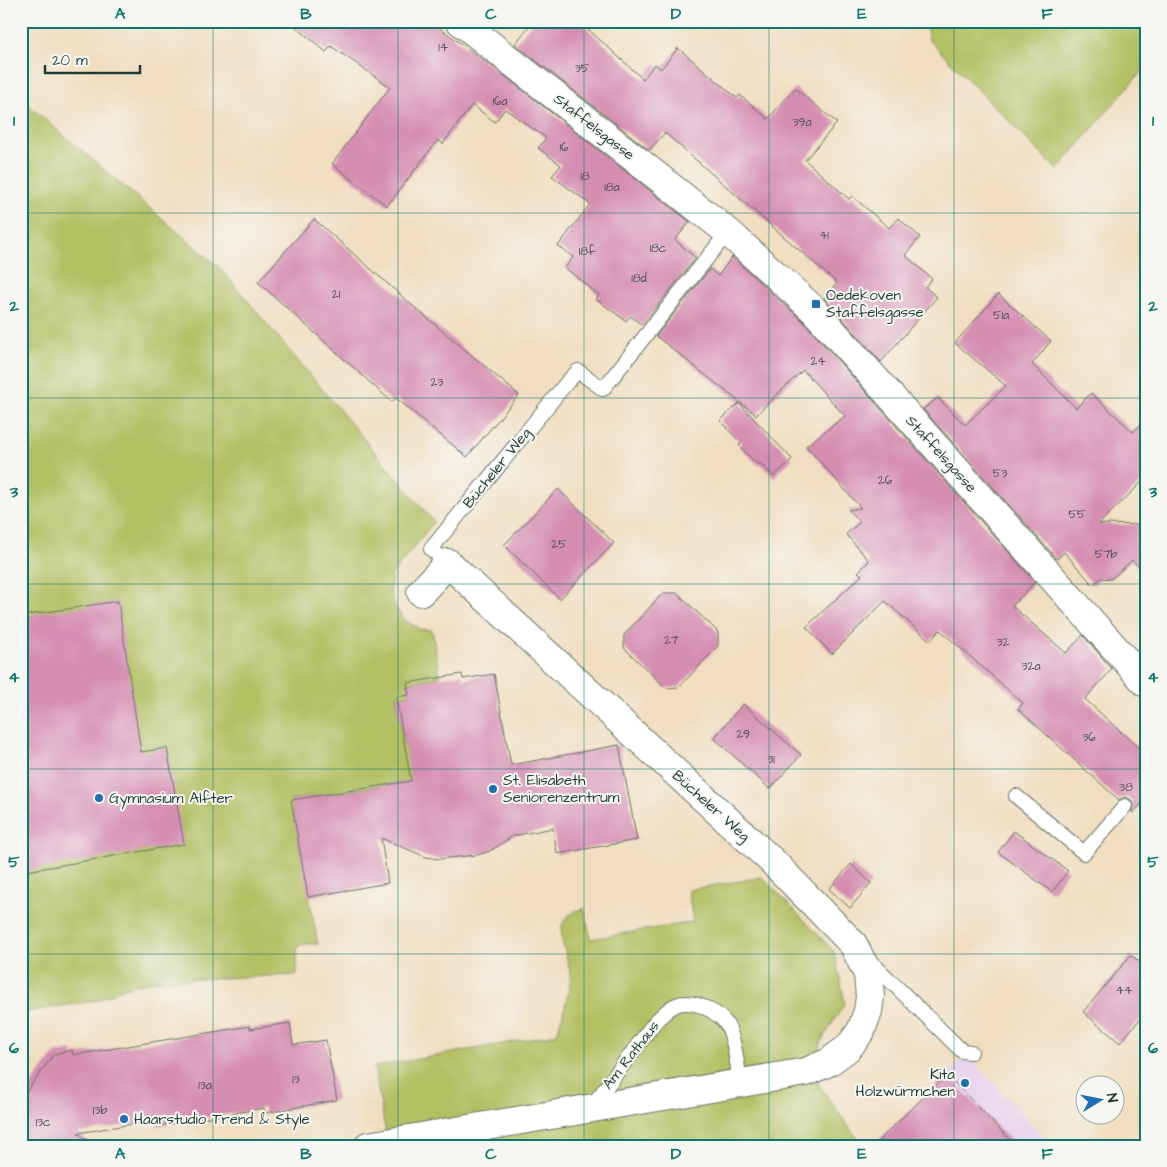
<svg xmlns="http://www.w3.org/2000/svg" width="1167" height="1167" font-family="'Architects Daughter',sans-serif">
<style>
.built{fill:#e9d2ed}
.green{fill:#b2bf62;stroke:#687e4b}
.building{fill:#d58db2}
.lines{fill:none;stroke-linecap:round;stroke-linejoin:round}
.lane-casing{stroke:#687565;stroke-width:16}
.street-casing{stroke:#687565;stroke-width:30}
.lane{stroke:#fff;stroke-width:14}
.street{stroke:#fff;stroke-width:28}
.grid{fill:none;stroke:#0f766e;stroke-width:1;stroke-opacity:0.55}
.poi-dot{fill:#1f6fb2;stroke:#f6f6f2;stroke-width:2}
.labels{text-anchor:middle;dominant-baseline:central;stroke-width:4;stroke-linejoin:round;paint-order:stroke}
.number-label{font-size:12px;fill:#4c5154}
.street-label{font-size:15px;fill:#1f3d34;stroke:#f6f6f2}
.poi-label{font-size:15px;fill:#1f3d34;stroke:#f6f6f2;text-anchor:start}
.neatline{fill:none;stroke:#0f766e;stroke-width:2}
.grid-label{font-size:16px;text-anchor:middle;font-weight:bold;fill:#0f766e}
</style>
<rect width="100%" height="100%" fill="#f6f6f2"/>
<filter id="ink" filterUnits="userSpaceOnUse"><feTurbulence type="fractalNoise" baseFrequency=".02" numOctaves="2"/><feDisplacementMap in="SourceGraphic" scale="10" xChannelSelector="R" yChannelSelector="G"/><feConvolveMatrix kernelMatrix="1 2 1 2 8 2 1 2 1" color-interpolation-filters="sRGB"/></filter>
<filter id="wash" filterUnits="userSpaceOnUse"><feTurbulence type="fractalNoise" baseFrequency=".0096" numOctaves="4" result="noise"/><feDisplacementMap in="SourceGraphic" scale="20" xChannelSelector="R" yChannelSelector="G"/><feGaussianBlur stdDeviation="1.12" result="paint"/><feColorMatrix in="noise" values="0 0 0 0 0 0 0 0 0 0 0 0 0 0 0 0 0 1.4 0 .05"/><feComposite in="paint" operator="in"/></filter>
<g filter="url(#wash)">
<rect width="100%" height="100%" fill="#f1dec0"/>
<path class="built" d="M967,1055L1053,1146H872Z"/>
<g class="green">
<path d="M925,21H1146V66L1057,170L929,40Z"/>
<path d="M27,104L219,267L434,522L392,574L390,591L395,607L405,620L419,629L432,630L440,677L407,683L409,695L396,697L404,743L426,778L291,800L318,944H302L297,949V975L151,981L124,988L98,1000L21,1013V111Z"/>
<path d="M762,877L834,951L845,1003L820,1043L818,1084L857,1138L856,1146H388L374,1067L557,1034C561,1018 569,997 570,981C572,952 542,921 584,908L591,939L693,922L688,890Z"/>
</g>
<g id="blocks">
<g class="building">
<path d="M289,21H430L496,69L690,222L675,240L696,258L642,325L630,316L626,321L596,299L599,295L565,268L573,257L558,246L590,204L552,176L561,165L538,148L546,138L505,109L495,122L472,105L443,144L438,140L387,206L332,164L390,87L331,46L326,52Z"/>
<path d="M533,21H579L643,79L655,64L661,69L678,48L737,98L740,95L768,119L795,88L837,123L805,160L849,199L852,196L889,228L898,218L920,237L905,255L932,279L925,287L937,297L881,362L824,298L837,283L665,133L649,150L515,44Z"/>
<path d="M314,219L413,306L519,395L467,457L396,398L392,402L258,282Z"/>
<path d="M732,257L802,320L1035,582L1012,606L1066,653L1083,635L1112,669L1085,699L1146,755V799L1133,813L1132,812L1133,804L1131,800L1126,797L1119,800L1018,709L1023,703L940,630L930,641L885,601L832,654L806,627L862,575L858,572L869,561L846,534L860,522L848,510L861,508L806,446L845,416L803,370L756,415L656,336L710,269L718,276Z"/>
<path d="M998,294L1051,341L1032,364L1076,408L1091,393L1133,432L1146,419V478L1099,524L1146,525V574L1132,560L1111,579L1101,578L1093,585L1064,552L1057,559L923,409L938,398L965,425L1006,386L955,343Z"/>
<path d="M739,403L792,459L774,477L760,463L758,465L739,446L741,443L720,421Z"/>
<path d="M558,489L614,543L560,599L504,545Z"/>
<path d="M663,593H677L718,632V646L679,687L666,688L624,648V635Z"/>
<path d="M118,601L141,752L167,748L184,844L21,872V616Z"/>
<path d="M462,674L463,679L494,674L511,765L619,745L637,840L557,854L553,828L513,836L490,851L477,855L439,859L426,857L381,838L388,883L308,897L291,800L411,781L396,697L409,695L407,683Z"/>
<path d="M743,704L801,755L770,789L714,738Z"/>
<path d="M1014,831L1068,871L1052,892L998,852Z"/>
<path d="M851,864L871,883L850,908L829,889Z"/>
<path d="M1131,955L1146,967V1012L1120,1043L1083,1012Z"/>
<path d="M290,1023L293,1045L326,1040L337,1100L265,1113L264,1108L158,1126L157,1120L78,1133L94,1146H21V1099L54,1054L72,1050L73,1055L250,1026V1029Z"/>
<path d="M947,1075L1016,1146H873L909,1111Z"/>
</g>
</g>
</g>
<g filter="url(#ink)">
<use href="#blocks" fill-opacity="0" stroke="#687565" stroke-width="1"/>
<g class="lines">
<defs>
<g id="lane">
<path d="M448,563L431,549L568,381L578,371L603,389L728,232"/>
<path d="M1016,796L1084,853L1125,806"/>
<path d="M869,960L962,1051L971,1052"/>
<path d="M592,1106L655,1022C662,1016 668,1008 676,1005C694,998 722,1013 729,1029C736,1046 737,1065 740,1082"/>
</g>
<g id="street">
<path d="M460,21L728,232L813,309L1146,683"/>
<path d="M368,1146L806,1072L829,1062L848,1048L861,1031L868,1011L870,997L868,974L853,944L773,862L448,563L421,592"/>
</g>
</defs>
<use href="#lane" class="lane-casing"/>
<use href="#street" class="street-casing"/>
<use href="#lane" class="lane"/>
<use href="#street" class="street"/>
</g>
</g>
<path class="grid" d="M213,21V1146M398,21V1146M584,21V1146M769,21V1146M954,21V1146M21,213H1146M21,398H1146M21,584H1146M21,769H1146M21,954H1146"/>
<g class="poi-dot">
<rect x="811" y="299" width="10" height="10" rx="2.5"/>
<circle cx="493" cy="789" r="5"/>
<circle cx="99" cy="798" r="5"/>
<circle cx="965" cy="1083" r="5"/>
<circle cx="124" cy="1119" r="5"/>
</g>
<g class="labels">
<g class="number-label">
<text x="443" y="47">14</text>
<text x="582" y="68">35</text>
<text x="500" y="101">16a</text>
<text x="802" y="122">39a</text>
<text x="564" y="147">16</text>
<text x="585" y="176">18</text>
<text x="612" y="187">18a</text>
<text x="824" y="235">41</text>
<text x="658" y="248">18c</text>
<text x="587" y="251">18f</text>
<text x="639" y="278">18d</text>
<text x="336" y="294">21</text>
<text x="1001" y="315">51a</text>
<text x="818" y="361">24</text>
<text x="437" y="382">23</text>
<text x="1000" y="473">53</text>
<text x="885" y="480">26</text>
<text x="1077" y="514">55</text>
<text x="559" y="544">25</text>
<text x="1106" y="554">57b</text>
<text x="671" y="640">27</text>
<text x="1003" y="642">32</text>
<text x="1031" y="666">32a</text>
<text x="743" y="734">29</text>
<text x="1089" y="737">36</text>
<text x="771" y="759">31</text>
<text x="1126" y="787">38</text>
<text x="1124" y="990">44</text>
<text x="296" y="1079">13</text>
<text x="205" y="1085">13a</text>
<text x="100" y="1110">13b</text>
<text x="43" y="1122">13c</text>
</g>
<g class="street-label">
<text transform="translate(594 127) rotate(38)">Staffelsgasse</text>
<text transform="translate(941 454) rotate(48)">Staffelsgasse</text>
<text transform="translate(497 468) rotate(-51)">Bücheler Weg</text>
<text transform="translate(711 806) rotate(42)">Bücheler Weg</text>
<text transform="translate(631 1055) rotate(-52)">Am Rathaus</text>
</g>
<g class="poi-label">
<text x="826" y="295">Oedekoven<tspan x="826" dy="17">Staffelsgasse</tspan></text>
<text x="503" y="780">St. Elisabeth<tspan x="503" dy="17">Seniorenzentrum</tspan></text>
<text x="109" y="798">Gymnasium Alfter</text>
<text x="955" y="1074" text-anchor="end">Kita<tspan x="955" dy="17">Holzwürmchen</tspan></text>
<text x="134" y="1119">Haarstudio Trend &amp; Style</text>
</g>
</g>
<rect width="1167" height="1167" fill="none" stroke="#f6f6f2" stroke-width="55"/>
<g transform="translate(1100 1100) rotate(80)"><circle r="24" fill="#f6f6f2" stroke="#a0aca6"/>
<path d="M0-4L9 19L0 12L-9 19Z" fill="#1f6fb2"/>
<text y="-8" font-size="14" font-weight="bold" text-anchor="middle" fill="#1f3d34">N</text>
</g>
<path d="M45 65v8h95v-8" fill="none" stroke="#1f3d34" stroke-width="2.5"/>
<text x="52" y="65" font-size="15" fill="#1f3d34" stroke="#f6f6f2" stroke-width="4" paint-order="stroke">20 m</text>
<rect x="28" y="28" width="1112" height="1112" class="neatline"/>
<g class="grid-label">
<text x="120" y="19">A</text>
<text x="306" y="19">B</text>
<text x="491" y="19">C</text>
<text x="676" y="19">D</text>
<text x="862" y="19">E</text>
<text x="1047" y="19">F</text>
<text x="14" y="126">1</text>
<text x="1153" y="126">1</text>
<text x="14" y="311">2</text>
<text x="1153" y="311">2</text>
<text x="14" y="497">3</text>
<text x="1153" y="497">3</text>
<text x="14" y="682">4</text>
<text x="1153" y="682">4</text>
<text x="14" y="867">5</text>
<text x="1153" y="867">5</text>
<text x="14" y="1053">6</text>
<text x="1153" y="1053">6</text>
<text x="120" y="1159">A</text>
<text x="306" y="1159">B</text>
<text x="491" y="1159">C</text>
<text x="676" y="1159">D</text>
<text x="862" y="1159">E</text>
<text x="1047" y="1159">F</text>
</g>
</svg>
